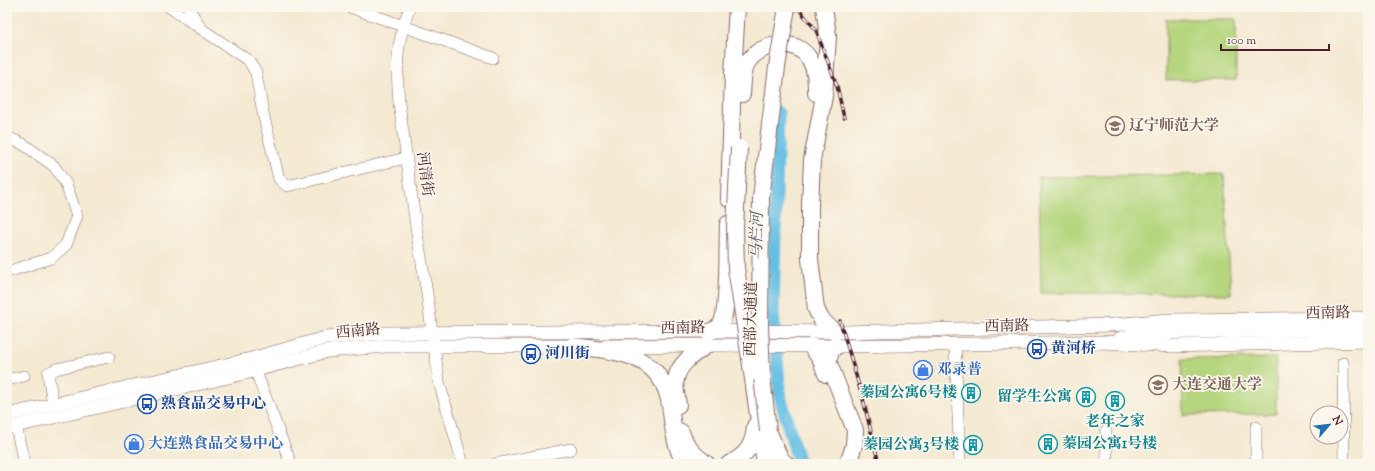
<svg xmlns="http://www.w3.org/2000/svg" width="1375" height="471" font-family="'Sorts Mill Goudy','Noto Serif SC',serif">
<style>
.green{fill:#b5d67e;stroke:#807a54}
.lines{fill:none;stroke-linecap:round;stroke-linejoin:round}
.river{stroke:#66bfe4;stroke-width:13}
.minor-casing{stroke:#866665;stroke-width:12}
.major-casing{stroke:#866665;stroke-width:14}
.highway-casing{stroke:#866665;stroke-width:18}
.minor{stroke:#fff;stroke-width:11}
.major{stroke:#fff;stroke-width:13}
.highway{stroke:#fff;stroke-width:16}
.rail-casing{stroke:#4a1f2b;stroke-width:3.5}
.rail{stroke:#fbf7ec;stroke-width:2;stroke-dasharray:6;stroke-linecap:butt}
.highway-bridge-casing{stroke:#866665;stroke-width:18;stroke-linecap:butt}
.highway-bridge{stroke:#fff;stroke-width:16}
.labels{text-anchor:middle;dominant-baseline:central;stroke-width:3.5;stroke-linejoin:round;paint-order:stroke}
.education-label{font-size:15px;font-weight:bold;fill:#785e54;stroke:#fbf7ec;text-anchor:start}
.street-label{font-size:15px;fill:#4a1f2b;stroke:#fbf7ec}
.transit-label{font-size:15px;font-weight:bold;fill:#164399;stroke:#fbf7ec;text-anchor:start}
.shop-label{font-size:15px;font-weight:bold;fill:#366cbe;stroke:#fbf7ec;text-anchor:start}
.culture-label{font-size:15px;font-weight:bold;fill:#0d838f;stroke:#fbf7ec;text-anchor:end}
.water-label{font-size:16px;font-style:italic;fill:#54576c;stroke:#fbf7ec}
</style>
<rect width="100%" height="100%" fill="#fbf7ec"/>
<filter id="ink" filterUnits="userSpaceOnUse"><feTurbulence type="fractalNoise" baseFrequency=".025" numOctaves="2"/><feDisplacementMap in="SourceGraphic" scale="8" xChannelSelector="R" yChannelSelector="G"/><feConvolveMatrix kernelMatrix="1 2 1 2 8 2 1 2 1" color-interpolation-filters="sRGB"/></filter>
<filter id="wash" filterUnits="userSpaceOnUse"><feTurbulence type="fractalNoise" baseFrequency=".012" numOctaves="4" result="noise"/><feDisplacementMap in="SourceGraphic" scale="16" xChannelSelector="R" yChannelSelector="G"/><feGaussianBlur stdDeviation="0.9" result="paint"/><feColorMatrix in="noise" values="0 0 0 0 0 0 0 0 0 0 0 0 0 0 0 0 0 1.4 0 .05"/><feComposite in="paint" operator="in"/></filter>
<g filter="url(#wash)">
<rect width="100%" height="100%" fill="#f4e9d1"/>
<g class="green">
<rect x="1166" y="19" width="70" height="61"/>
<path d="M1224,174L1231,294L1041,293L1039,177Z"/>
<path d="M1276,358V414L1183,415L1182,359Z"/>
</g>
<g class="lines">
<path class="river" d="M778,113L773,312L780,396L799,464"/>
</g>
</g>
<g filter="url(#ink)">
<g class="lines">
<defs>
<g id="minor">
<path d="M169,7L249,61L256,73L263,113L279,179L287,186L406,158"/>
<path d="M188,7L199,25"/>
<path d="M350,7L493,58"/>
<path d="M410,7C396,41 396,66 399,103L417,234L426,287L439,382L463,464"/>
<path d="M7,137L23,144L54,166L66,184L77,216L66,245L51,258L7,272"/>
<path d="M955,344L960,464"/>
<path d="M1343,363L1344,464"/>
<path d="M253,364L291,464"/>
<path d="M7,380L24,376"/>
<path d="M53,404L48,373L56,369L109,357"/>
<path d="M16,426L24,464"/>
<path d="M1256,427V464"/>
<path d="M1106,431L1107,464"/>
<path d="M495,464L571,449"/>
</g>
<g id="major">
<path d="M1120,338L1145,333L1368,329"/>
<path d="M606,346L719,345L837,346L1103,342L1173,346L1368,341"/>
<path d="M7,415L251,359L325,338L385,333L711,331L843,332L1112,325L1169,320L1368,318"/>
<path d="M7,428L241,374L328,351L386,346H580"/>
</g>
<g id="highway">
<path d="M824,7L828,36L824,96L812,160L810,205V259L816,309L821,319L834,332"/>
<path d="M742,94C743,84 742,72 747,63C760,42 797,36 810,60C816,70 816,81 816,93"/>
<path d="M729,199L733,74L737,7"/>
<path d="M711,331C715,330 718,329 721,324C729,311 727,244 728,224"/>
<path d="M572,346C614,351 662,352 670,405C673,426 674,445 685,464"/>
<path d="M811,346L821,360L826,374"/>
<path d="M837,346L832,349L828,361L855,430L854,445L850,458L846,464"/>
<path d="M752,372L765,464"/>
<path d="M678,405C677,397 674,387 676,379C679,363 694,354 707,345"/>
<path d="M768,431L780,458L786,464"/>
<path d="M681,432C686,447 694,455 707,464"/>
<path d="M729,464C746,456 754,445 755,426"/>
</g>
</defs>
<use href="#minor" class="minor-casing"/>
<use href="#major" class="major-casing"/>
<use href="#highway" class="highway-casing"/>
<use href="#minor" class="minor"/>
<use href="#major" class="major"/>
<use href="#highway" class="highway"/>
<defs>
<g id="rail">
<path d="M797,7L816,30L837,86L844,118"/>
<path d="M840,321L863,399L879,464"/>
</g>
</defs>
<use href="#rail" class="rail-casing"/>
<use href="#rail" class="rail"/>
<defs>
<g id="highway-bridge">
<path d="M739,148L735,228L736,268L752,372"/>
<path d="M768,431L762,377L760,325L761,198L777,67L787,7"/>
</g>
</defs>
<use href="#highway-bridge" class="highway-bridge-casing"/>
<use href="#highway-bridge" class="highway-bridge"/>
</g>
</g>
<defs>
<symbol id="university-ring" viewBox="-11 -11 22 22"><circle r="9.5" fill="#fbf7ec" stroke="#8d6e63" stroke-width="1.5"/><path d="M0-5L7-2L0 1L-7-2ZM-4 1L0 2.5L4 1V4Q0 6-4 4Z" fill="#8d6e63"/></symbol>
<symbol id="bus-ring" viewBox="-11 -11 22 22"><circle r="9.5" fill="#fbf7ec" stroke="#1a4fb4" stroke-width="1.5"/><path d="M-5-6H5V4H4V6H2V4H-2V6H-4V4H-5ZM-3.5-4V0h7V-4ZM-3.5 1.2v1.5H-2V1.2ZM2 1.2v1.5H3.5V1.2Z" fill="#1a4fb4"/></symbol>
<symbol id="shop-ring" viewBox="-11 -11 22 22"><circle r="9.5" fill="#fbf7ec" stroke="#3f7fe0" stroke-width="1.5"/><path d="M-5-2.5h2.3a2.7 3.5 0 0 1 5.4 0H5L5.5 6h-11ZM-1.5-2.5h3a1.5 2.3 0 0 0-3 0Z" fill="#3f7fe0"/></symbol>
<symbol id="building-ring" viewBox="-11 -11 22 22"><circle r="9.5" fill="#fbf7ec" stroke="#0f9aa8" stroke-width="1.5"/><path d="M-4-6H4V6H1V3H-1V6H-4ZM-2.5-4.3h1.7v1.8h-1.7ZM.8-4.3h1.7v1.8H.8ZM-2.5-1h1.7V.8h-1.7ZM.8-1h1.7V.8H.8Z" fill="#0f9aa8"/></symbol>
</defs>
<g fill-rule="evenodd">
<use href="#university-ring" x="1104" y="115" width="22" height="22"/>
<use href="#bus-ring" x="1026" y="338" width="22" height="22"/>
<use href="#bus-ring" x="520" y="343" width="22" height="22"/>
<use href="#shop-ring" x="912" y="359" width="22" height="22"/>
<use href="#university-ring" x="1147" y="374" width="22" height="22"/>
<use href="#building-ring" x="960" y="382" width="22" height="22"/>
<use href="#building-ring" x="1075" y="386" width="22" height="22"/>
<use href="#building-ring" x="1104" y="390" width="22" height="22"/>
<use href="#bus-ring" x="136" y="393" width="22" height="22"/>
<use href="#shop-ring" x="123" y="433" width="22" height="22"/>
<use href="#building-ring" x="1037" y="433" width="22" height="22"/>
<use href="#building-ring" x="962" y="434" width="22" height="22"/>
</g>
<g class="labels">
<g class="education-label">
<text x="1129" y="126">辽宁师范大学</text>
<text x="1172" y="385">大连交通大学</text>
</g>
<g class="street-label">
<text transform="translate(424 174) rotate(82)">河清街</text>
<text transform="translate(1328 314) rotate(-1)">西南路</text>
<text transform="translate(752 319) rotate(-89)">西部大通道</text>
<text transform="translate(1007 327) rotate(-1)">西南路</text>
<text transform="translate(683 329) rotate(-1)">西南路</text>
<text transform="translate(358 332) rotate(-5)">西南路</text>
</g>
<g class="transit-label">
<text x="1051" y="349">黄河桥</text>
<text x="545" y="354">河川街</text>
<text x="161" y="404">熟食品交易中心</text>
</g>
<g class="shop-label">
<text x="937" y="370">邓录普</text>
<text x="148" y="444">大连熟食品交易中心</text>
</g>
<g class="culture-label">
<text x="957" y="393">蓁园公寓6号楼</text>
<text x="1072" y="397">留学生公寓</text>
<text x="1115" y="422" text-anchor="middle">老年之家</text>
<text x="1062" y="444" text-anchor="start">蓁园公寓1号楼</text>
<text x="959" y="445">蓁园公寓3号楼</text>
</g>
<g class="water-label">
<text transform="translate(758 236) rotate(-89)">马栏河</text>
</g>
</g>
<rect width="1375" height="471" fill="none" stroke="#fbf7ec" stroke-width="24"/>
<g transform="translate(1329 425) rotate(62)"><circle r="19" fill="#fbf7ec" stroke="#b4a19f"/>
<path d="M0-3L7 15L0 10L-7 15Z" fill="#1f6fb2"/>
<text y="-6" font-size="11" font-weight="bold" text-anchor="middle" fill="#4a1f2b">N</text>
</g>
<path d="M1221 44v6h108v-6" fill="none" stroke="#4a1f2b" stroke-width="2"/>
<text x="1227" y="44" font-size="12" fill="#4a1f2b" stroke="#fbf7ec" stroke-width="3" paint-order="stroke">100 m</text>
</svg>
